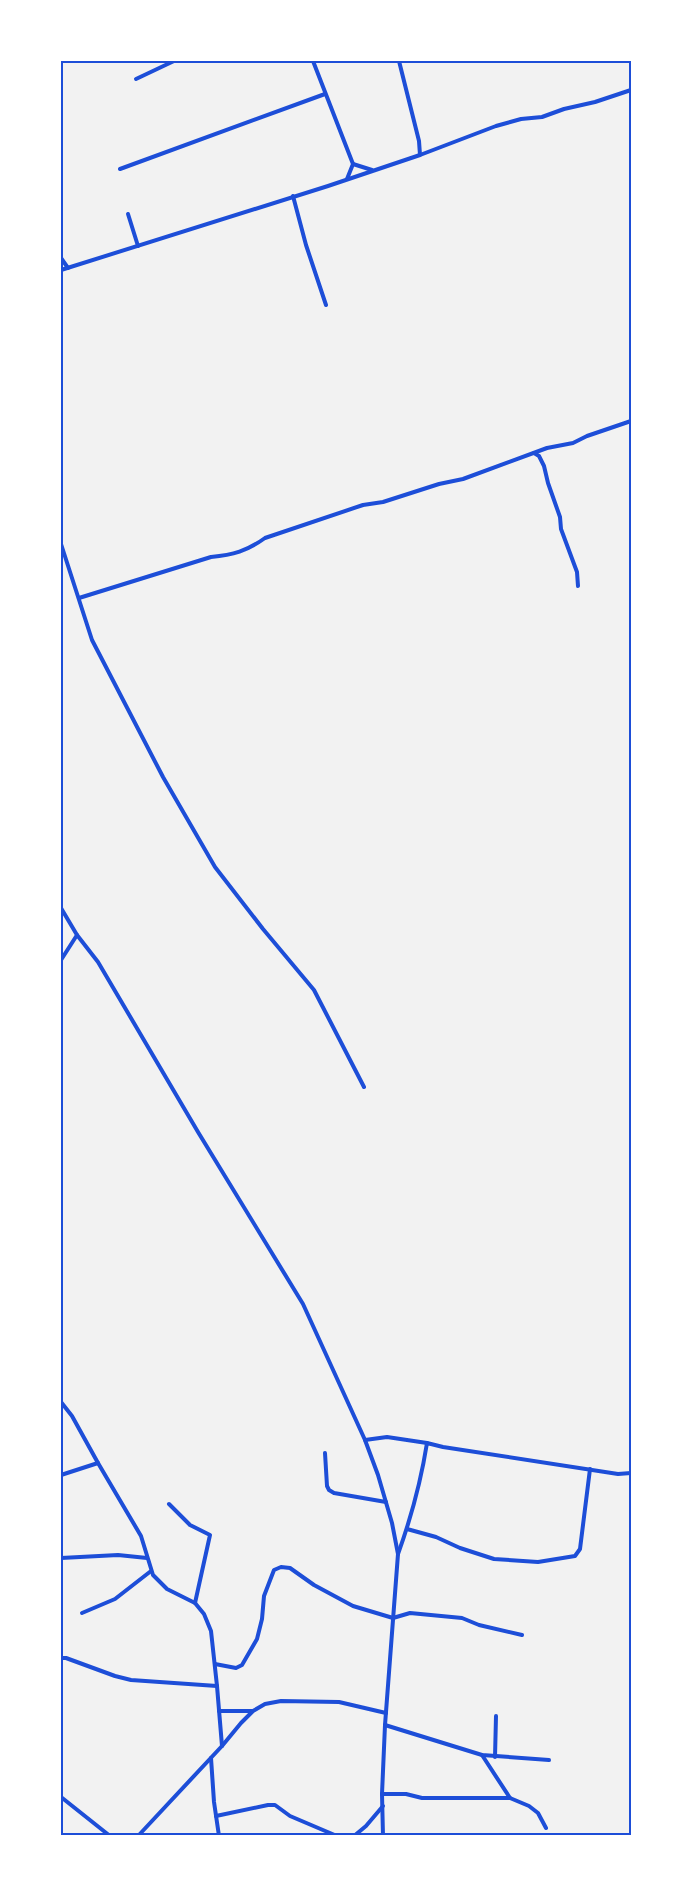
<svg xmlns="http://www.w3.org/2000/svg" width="692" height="1897" font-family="Poppins,sans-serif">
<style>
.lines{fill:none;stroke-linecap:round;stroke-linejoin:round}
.minor{stroke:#1d4ed8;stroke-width:4}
.neatline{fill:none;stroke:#1d4ed8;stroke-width:2}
</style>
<rect width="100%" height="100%" fill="#f2f2f2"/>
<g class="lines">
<g class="minor">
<path d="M313,61L353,164L347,179"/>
<path d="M399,61L419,141L420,155"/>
<path d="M136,79L174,61"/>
<path d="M353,164L372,170"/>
<path d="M120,169L325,94"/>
<path d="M293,196L306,245L326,305"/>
<path d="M128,214L138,246"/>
<path d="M61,258L68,268"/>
<path d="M61,270L328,186L420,155L496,126L521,119L542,117L564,109L595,102L631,90"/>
<path d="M534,453L539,456L544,466L548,483L560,517L561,529L577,572L578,586"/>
<path d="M61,544L92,640L163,777L215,867L263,929L314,990L364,1087"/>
<path d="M79,598L211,557C233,555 247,551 265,538L363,505L383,502L439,484L463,479L547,448L573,443L587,436L631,421"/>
<path d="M61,908L77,935L98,962L198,1132L303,1304L365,1440L378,1475L392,1523L398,1554L385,1725L382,1794L383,1836"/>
<path d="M61,960L77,935"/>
<path d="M61,1402L72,1416L98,1463L141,1536L153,1575L167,1589L195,1603L204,1614L211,1631L217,1686L222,1746"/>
<path d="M365,1440L387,1437L427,1443"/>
<path d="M325,1453L327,1486L329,1490L334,1493L386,1502"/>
<path d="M61,1475L98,1463"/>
<path d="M169,1504L190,1525L210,1535L195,1603"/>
<path d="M407,1529L436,1537L460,1548L494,1559L538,1562L575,1556L580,1549L590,1469"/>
<path d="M398,1554C411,1518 421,1481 427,1443L443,1447L618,1474L631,1473"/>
<path d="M61,1558L118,1555L147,1558"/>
<path d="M82,1613L115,1599L151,1571"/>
<path d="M61,1658H66L115,1676L131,1680L217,1686"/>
<path d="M215,1664L236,1668L242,1665L257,1639L262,1619L264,1596L274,1570L281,1567L290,1568L314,1585L353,1606L393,1618L410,1613L462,1618L479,1625L522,1635"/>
<path d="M219,1711H252"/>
<path d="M385,1725L482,1755L549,1760"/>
<path d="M482,1755L510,1798L529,1806L538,1813L546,1828"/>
<path d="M495,1757L496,1716"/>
<path d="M211,1758L214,1802L219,1836"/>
<path d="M382,1794H406L422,1798H510"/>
<path d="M61,1797L110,1836"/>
<path d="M216,1816L268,1805H275L290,1816L337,1836"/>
<path d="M138,1836L222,1746L241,1723L253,1711L265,1704L281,1701L339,1702L386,1713"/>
<path d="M354,1836L366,1826L383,1806"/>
</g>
</g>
<rect width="692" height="1897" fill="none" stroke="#ffffff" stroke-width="125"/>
<rect x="62" y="62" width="568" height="1772" class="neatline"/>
</svg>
